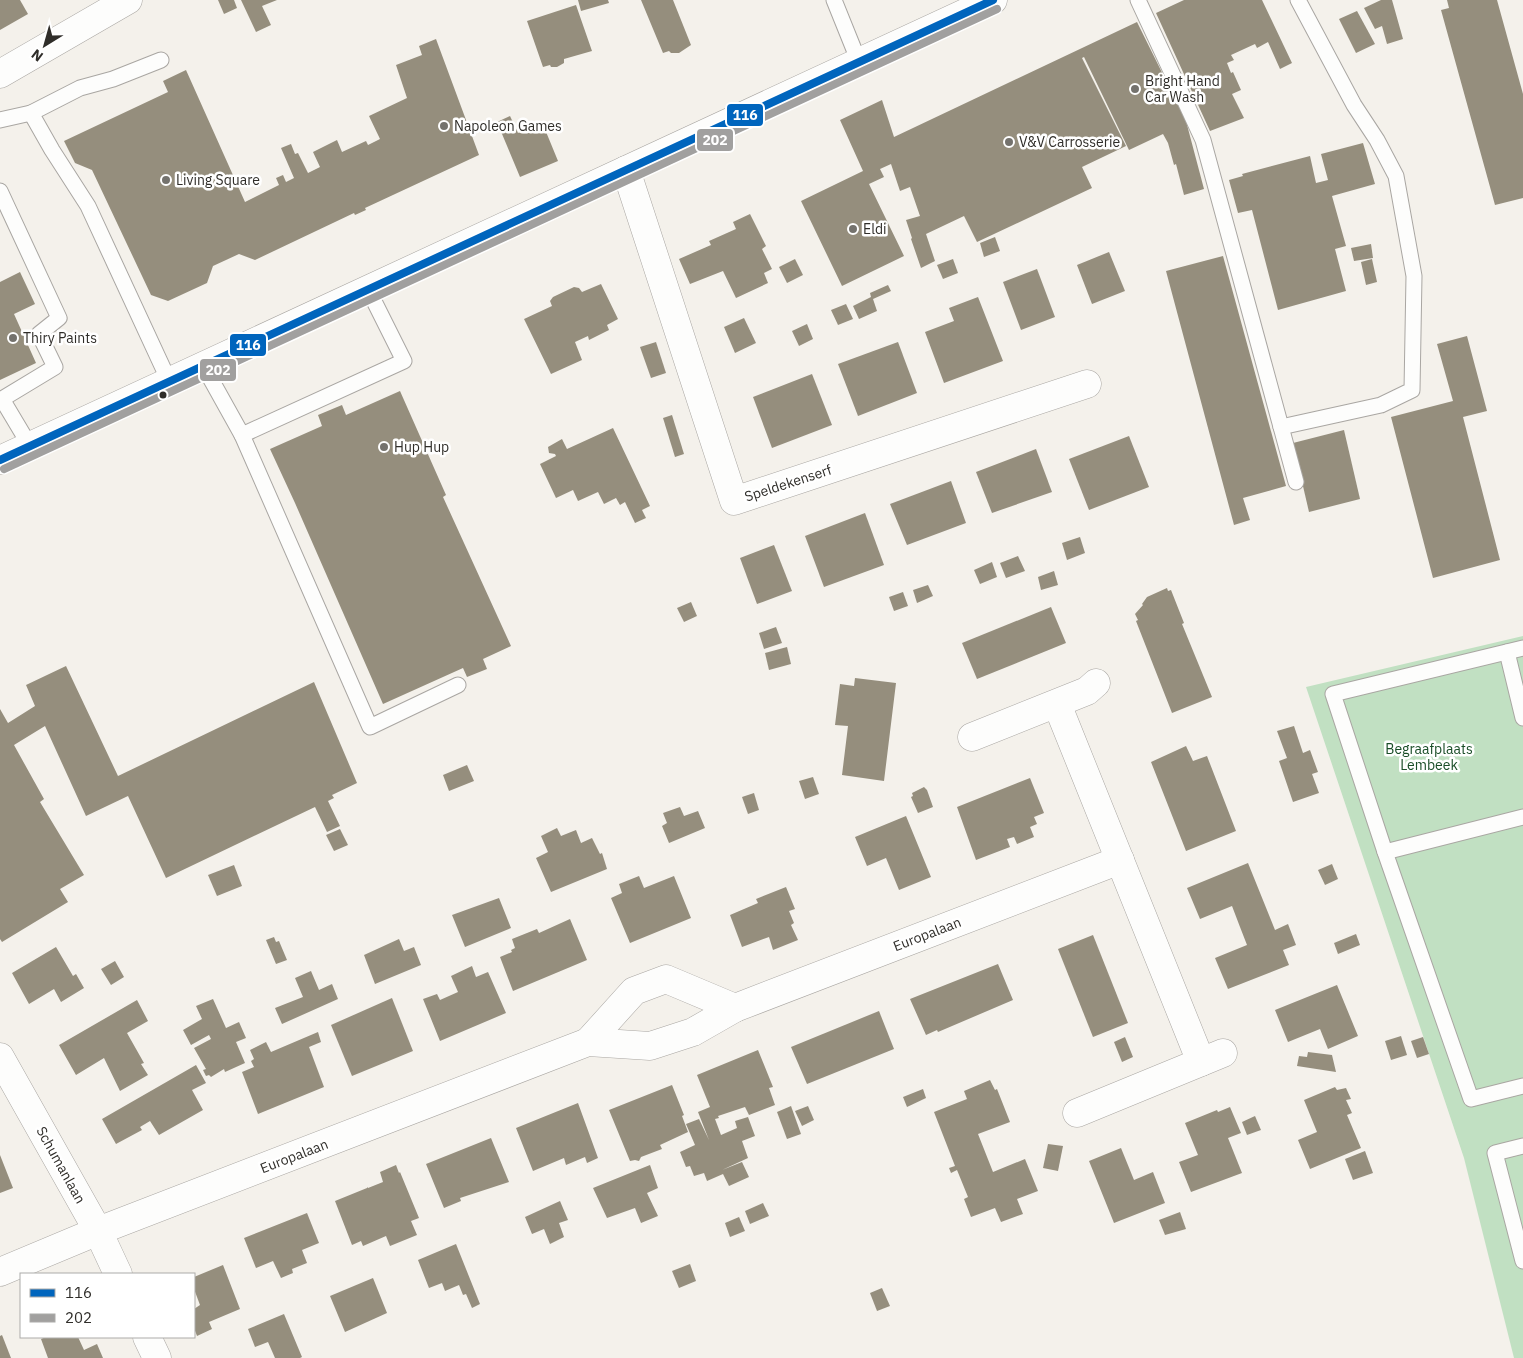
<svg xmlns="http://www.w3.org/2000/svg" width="1523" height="1358" font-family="'IBM Plex Sans',sans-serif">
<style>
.green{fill:#c1e0c2}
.building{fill:#958e7d}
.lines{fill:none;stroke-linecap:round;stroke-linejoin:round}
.service-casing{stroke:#a9a6a2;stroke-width:17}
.minor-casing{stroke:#a9a6a2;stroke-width:29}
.primary-casing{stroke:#a9a6a2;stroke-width:29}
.service{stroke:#fdfdfc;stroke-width:15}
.minor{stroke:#fdfdfc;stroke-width:28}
.primary{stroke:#fdfdfc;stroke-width:28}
.bus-1-casing{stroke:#fff;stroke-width:11}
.bus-2-casing{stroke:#fff;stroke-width:11}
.bus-1{stroke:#0065bd;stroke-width:8}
.bus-2{stroke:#a1a09f;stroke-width:8}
.poi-dot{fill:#74726d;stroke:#fff;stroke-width:2}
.bus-dot{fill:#2f2d29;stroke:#fff;stroke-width:2}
.labels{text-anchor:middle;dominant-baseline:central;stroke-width:5;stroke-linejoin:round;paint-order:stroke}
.poi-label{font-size:14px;fill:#2f2d29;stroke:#fff;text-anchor:start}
.street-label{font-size:14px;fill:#2f2d29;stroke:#fff}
.park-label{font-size:14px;fill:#194d27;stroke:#fff}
.line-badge{stroke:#fff;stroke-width:2}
.badge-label{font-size:14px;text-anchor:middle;font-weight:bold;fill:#fff}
</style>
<rect width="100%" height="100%" fill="#f4f1eb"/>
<path class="green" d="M1523,636V1358H1514L1464,1158L1306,687Z"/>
<g class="building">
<path d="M0,0H20L28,14L0,30Z"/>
<path d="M218,0H234L237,8L224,14Z"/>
<path d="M241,0H277L262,6L271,25L256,32Z"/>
<path d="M578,0H608L609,3L581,11Z"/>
<path d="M641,0H673L691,45L679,53H671L669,51L663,53Z"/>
<path d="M1184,0H1262L1292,63L1280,69L1268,42L1257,48L1255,44L1231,55L1234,60L1227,63L1231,73L1233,72L1241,90L1232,94L1244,118L1210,131L1156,13Z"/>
<path d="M1381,0H1392L1403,39L1387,44L1382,26L1375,29L1364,8Z"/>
<path d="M1447,0H1497L1523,94V198L1495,205L1441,10L1449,8Z"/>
<path d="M576,5L592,51L564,59V63L557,67H551L550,65L543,67L527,21Z"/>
<path d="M1357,11L1375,44L1356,53L1339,19Z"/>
<path d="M1137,22L1186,121L1204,189L1184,195L1176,164L1174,165L1168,143L1163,134L1129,150L1084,57L1082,58L1126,146L1082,167L1092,188L977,242L964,216L926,234L935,261L921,268L911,239L912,238L906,220L920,216L910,187L900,191L891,164L880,169L884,177L869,184L904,256L842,286L801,201L863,171L840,120L882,100L894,137Z"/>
<path d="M436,39L479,155L365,208L366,210L355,215L354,213L255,260L239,254L213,266L207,283L168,301L151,295L92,170L75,163L64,141L168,92L163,81L186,70L245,202L279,185L276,178L283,175L286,182L294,178L281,148L291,144L295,154L298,153L308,173L320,167L313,152L337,140L342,152L366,141L368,145L380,139L369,116L407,98L396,65L422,55L419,46Z"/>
<path d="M510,116L518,133L542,122L558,161L520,177L497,122Z"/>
<path d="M1363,143L1375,184L1332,196L1346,246L1335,249L1346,291L1278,310L1252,210L1238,213L1229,180L1243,176L1242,174L1310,156L1316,183L1328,180L1321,154Z"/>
<path d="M750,214L766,246L762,249L772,269L764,273L768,283L736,298L723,271L690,284L679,259L711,245L709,241L736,229L733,222Z"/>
<path d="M995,237L1000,251L984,257L980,243Z"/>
<path d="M1371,244L1373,258L1354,261L1351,248Z"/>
<path d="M1109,252L1125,291L1092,304L1077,265Z"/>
<path d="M1223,256L1286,486L1243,498L1250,520L1234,525L1166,271Z"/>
<path d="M795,259L803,275L787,283L779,267Z"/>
<path d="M953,259L958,273L943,279L937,265Z"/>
<path d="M1372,259L1377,282L1366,285L1361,262Z"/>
<path d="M1037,269L1055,317L1021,330L1003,282Z"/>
<path d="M20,272L35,304L14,314L36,363L0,380V282Z"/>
<path d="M601,284L618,319L607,325L609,330L589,340L588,336L575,342L582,360L551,374L524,319L552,306L550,301L553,297L574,287L579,288L582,292Z"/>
<path d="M888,285L891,291L873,299L877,311L859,319L853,306L871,297L870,293Z"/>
<path d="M978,297L1003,361L944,383L925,332L954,321L949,308Z"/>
<path d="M846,304L853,319L838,325L831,310Z"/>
<path d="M744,318L756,343L735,353L724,327Z"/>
<path d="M807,324L813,339L799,346L792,331Z"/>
<path d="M1467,336L1487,411L1463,417L1500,560L1433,578L1391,417L1453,401L1437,344Z"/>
<path d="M656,342L666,373L651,378L640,347Z"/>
<path d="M898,342L917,393L858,416L838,364Z"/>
<path d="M812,374L832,425L772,448L753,397Z"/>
<path d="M400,391L446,495L443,497L511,646L483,659L487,669L467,677L463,668L383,704L295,503L270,449L322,426L318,415L342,405L346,415Z"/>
<path d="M672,415L684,454L675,457L663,418Z"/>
<path d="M613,428L650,506L642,510L646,518L635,523L625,502L620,505L616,498L604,504L598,492L578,501L573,490L556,498L540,464L556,456L555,454L549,453L548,447L562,439L567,449Z"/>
<path d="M1344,430L1360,499L1309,512L1293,443Z"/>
<path d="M1129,436L1149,487L1089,510L1069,459Z"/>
<path d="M1036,449L1052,492L992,513L976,472Z"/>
<path d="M951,481L966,523L907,545L890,504Z"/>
<path d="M865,513L884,565L824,587L805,536Z"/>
<path d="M1080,537L1085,553L1067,560L1062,543Z"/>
<path d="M774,545L792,591L757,604L740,558Z"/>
<path d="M1018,556L1025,571L1006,578L1000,563Z"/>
<path d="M992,562L997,577L980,584L974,570Z"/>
<path d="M1054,571L1058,585L1041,590L1038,577Z"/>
<path d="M928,585L933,596L917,603L913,590Z"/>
<path d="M1167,588L1168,591L1171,590L1184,623L1182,624L1212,697L1172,713L1136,621L1138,620L1135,614L1143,605L1142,604L1147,597Z"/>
<path d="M903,592L908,606L894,611L889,597Z"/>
<path d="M691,602L697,616L684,622L677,608Z"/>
<path d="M1051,607L1066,643L977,679L962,643Z"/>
<path d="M776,627L782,643L764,649L759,633Z"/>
<path d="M787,647L791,664L769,670L765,653Z"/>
<path d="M66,666L118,776L314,682L357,783L332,795L334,798L328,801L340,826L327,832L315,807L166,878L128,796L86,816L45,726L14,745L44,799L40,802L84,875L60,889L68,902L2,942L0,939V709L8,723L35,706L26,685Z"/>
<path d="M855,678L896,683L884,781L842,775L848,726L835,725L840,684L854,686Z"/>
<path d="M1294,726L1303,753L1310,750L1318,772L1312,774L1319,793L1293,802L1279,761L1287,758L1277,731Z"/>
<path d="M1186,746L1193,761L1207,756L1236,831L1186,851L1151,762Z"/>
<path d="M467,765L474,781L449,791L443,775Z"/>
<path d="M813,777L819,794L805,799L799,781Z"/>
<path d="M1030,778L1044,813L1034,817L1037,824L1030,827L1034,837L1017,844L1014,837L1007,839L1010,847L976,860L957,807Z"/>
<path d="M924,787L927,790L933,807L918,813L911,797L913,796L912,793Z"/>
<path d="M754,793L759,810L748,814L742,797Z"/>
<path d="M680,807L684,816L698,811L705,828L669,843L662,826L667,823L663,813Z"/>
<path d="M906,816L931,877L899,890L886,858L867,866L855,837Z"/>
<path d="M557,828L561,836L576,830L581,843L592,838L600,854L602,853L607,869L551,892L536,858L548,852L541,836Z"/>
<path d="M340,829L348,845L334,851L326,835Z"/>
<path d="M1248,863L1275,930L1288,924L1296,945L1283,950L1289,965L1228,989L1215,958L1247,945L1240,927L1232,906L1200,919L1187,888Z"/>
<path d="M1332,864L1338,879L1325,885L1318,870Z"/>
<path d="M234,865L242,886L217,896L208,875Z"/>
<path d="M639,876L644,888L674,876L691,918L630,943L611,898L622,893L619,884Z"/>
<path d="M786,887L795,909L789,911L794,923L791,925L798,940L773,950L769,937L742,947L730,915L758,903L756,899Z"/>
<path d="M499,898L511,928L465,947L452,915Z"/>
<path d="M570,919L587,960L513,991L500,957L512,952L511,950L515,948L512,939L537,929L539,933Z"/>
<path d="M1356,934L1360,945L1338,954L1334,943Z"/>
<path d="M1093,935L1128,1023L1093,1037L1058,949Z"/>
<path d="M274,937L276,942L279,941L287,960L276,964L266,940Z"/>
<path d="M399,939L404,951L414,947L421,965L375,984L364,955Z"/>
<path d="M56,947L73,976L76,974L84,988L61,1002L54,989L29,1004L12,973Z"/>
<path d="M115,961L124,977L111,985L101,969Z"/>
<path d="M998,964L1013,1000L938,1032L937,1030L926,1035L910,999Z"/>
<path d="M472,966L476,977L488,972L506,1013L440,1041L423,999L437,994L440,1000L458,992L451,976Z"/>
<path d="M311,971L319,990L332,984L338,999L282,1024L275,1008L303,997L295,978Z"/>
<path d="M1337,985L1358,1036L1328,1049L1320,1029L1288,1042L1275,1010Z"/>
<path d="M392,998L413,1051L352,1076L331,1025Z"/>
<path d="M213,999L226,1028L239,1022L246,1038L236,1042L245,1063L225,1072L224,1069L211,1077L209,1075L206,1076L203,1070L206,1069L194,1048L211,1039L209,1035L191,1045L183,1030L202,1019L196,1006Z"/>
<path d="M137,1000L148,1021L127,1033L144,1063L141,1064L148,1075L120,1091L104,1058L76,1075L59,1045Z"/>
<path d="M879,1011L894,1049L807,1084L791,1047Z"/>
<path d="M318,1032L321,1042L309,1047L324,1087L258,1114L242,1072L254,1067L251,1061L254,1059L250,1050L266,1042L271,1052Z"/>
<path d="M1401,1036L1407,1055L1391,1060L1385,1041Z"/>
<path d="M1125,1037L1133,1057L1122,1062L1114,1042Z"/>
<path d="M1423,1037L1429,1054L1417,1058L1411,1041Z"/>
<path d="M758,1050L773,1087L769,1088L775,1105L749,1115L745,1107L718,1116L719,1118L715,1119L721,1135L737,1128L735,1121L748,1117L755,1136L742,1141L748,1158L722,1170L742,1162L749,1177L729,1186L723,1174L707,1181L704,1173L694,1176L690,1166L686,1167L680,1152L695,1145L686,1124L699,1119L709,1140L698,1112L710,1107L697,1075Z"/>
<path d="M1308,1052L1332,1055L1336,1072L1297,1066L1299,1056L1307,1057Z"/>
<path d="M196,1065L206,1083L192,1090L203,1110L159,1135L150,1121L140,1127L142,1130L116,1144L102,1119Z"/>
<path d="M990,1080L995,1090L997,1089L1010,1122L978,1134L993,1172L1025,1159L1038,1191L1017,1199L1023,1214L1001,1222L995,1208L971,1217L964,1199L968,1197L957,1170L951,1173L949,1168L955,1166L934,1112L967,1099L964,1091Z"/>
<path d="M672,1085L684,1115L682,1116L688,1132L660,1145L662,1149L641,1157L639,1161L635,1160L630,1161L609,1110Z"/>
<path d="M1335,1087L1337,1090L1346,1088L1351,1099L1346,1100L1352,1113L1347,1115L1361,1148L1310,1169L1298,1140L1317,1132L1304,1100Z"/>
<path d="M923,1089L926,1098L907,1107L903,1097Z"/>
<path d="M578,1103L598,1158L587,1163L585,1157L566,1165L564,1158L533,1171L516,1128Z"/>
<path d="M791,1106L801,1134L787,1139L777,1112Z"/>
<path d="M808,1106L814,1120L802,1126L795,1111Z"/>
<path d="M1230,1107L1241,1133L1228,1138L1242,1173L1191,1192L1179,1162L1198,1155L1185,1123L1217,1110L1218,1112Z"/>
<path d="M1255,1116L1261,1130L1247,1135L1242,1122Z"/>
<path d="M491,1138L509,1182L460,1198L461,1201L444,1208L426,1164Z"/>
<path d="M1048,1144L1063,1146L1058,1171L1043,1168Z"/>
<path d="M1121,1148L1134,1180L1153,1172L1165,1203L1114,1223L1089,1161Z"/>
<path d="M1365,1151L1373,1173L1353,1180L1345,1159Z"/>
<path d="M0,1155L13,1188L0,1193Z"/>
<path d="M396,1165L399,1173L400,1172L419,1218L411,1221L417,1235L390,1246L386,1236L363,1246L361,1241L352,1245L335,1201L367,1188V1187L368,1188L383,1182L380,1172Z"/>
<path d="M650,1165L658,1188L647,1193L658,1216L641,1223L635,1208L607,1218L593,1188Z"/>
<path d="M560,1201L568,1220L559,1223L564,1237L550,1244L544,1229L532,1234L525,1217Z"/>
<path d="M763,1203L769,1216L750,1224L745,1211Z"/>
<path d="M1180,1212L1186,1229L1165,1235L1159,1220Z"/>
<path d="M307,1213L319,1243L302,1250L307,1263L292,1269L293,1273L281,1278L273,1261L256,1268L244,1238Z"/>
<path d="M739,1217L745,1231L730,1237L725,1223Z"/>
<path d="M456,1244L480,1304L472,1308L466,1294L463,1295L459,1285L445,1291L442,1283L429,1288L418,1260Z"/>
<path d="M690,1264L696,1281L679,1288L672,1271Z"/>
<path d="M223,1265L240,1309L209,1322L212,1329L197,1336L194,1328V1309L200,1305L194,1289V1277Z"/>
<path d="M373,1278L387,1313L345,1332L330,1296Z"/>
<path d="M882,1288L890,1306L877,1311L870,1293Z"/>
<path d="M284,1314L302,1357L300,1358H275L268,1342L255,1347L248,1329Z"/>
<path d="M2,1335L11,1358H0V1336Z"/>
<path d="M46,1337H78L84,1350L97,1344L103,1358H48L41,1339Z"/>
</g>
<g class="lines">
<defs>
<g id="service">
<path d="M834,0L859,62"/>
<path d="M1138,0L1203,140L1296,482"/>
<path d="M161,60L113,79L80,88L31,113L52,150L88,206L169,381"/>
<path d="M0,120L31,113"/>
<path d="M0,191L59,318L39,334L55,367L2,399L30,446"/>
<path d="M203,365L242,435L404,361L368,289"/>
<path d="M1281,427L1381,405L1412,390L1414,276L1396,176L1377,140L1354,105L1298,0"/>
<path d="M242,435L370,727L458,685"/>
<path d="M1523,648L1333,694L1385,852L1471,1099L1523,1086"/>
<path d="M1507,652L1523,718"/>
<path d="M1385,852L1523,817"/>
<path d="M1523,1146L1495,1153L1523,1261"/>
</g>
<g id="minor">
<path d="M0,74L128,0"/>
<path d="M626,170L734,501L1087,384"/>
<path d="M1057,704L1201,1062"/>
<path d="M972,737L1087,691L1096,683"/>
<path d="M588,1042L634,991L666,979L735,1008L1120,860"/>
<path d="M0,1057L98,1231L118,1274"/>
<path d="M1077,1113L1223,1053"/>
<path d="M0,1272L98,1231L588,1042L650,1046L693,1032L735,1008"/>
<path d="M147,1337L157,1358"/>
</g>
<path id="primary" d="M0,460L993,0"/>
</defs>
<use href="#service" class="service-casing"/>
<use href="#minor" class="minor-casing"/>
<use href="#primary" class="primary-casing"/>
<use href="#service" class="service"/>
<use href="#minor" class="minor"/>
<use href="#primary" class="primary"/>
<defs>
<path id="bus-1" d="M0,460L993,0"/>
<path id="bus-2" d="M4,469L997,9"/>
</defs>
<use href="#bus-1" class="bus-1-casing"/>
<use href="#bus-2" class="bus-2-casing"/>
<use href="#bus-1" class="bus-1"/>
<use href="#bus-2" class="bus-2"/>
</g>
<g class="poi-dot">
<circle cx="1135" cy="89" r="5"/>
<circle cx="444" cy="126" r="5"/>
<circle cx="1009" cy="142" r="5"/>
<circle cx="166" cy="180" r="5"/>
<circle cx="853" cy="229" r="5"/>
<circle cx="13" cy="338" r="5"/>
<circle cx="384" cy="447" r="5"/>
</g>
<circle class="bus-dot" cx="163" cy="395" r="4.5"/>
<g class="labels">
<g class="poi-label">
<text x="1145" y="81">Bright Hand<tspan x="1145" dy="16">Car Wash</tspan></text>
<text x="454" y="126">Napoleon Games</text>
<text x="1019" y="142">V&amp;V Carrosserie</text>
<text x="176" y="180">Living Square</text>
<text x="863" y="229">Eldi</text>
<text x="23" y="338">Thiry Paints</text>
<text x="394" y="447">Hup Hup</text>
</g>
<g class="street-label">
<text transform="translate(788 483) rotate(-18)">Speldekenserf</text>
<text transform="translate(927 934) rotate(-21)">Europalaan</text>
<text transform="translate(294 1156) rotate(-21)">Europalaan</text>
<text transform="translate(61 1165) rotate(61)">Schumanlaan</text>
</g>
<g class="park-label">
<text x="1429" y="749">Begraafplaats<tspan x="1429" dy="16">Lembeek</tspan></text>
</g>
</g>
<g class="line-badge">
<rect x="726" y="103" width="38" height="24" rx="5" fill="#0065bd"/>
<rect x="696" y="128" width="38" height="24" rx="5" fill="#a1a09f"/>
<rect x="229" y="333" width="38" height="24" rx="5" fill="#0065bd"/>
<rect x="199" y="358" width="38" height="24" rx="5" fill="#a1a09f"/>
</g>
<g class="badge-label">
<text x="745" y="120">116</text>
<text x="715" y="145">202</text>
<text x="248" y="350">116</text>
<text x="218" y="375">202</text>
</g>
<rect x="20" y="1273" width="175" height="65" fill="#ffffff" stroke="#acaba9"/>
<rect x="30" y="1289" width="25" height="8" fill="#0065bd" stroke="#acaba9"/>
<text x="65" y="1298" font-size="15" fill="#2f2d29">116</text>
<rect x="30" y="1314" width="25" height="8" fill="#a1a09f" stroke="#acaba9"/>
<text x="65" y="1323" font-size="15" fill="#2f2d29">202</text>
<g transform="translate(45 45) rotate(217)" stroke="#ffffff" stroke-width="4" paint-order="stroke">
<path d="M0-4L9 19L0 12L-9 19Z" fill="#2f2d29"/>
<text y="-8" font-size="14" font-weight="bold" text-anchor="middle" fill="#2f2d29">N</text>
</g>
</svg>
